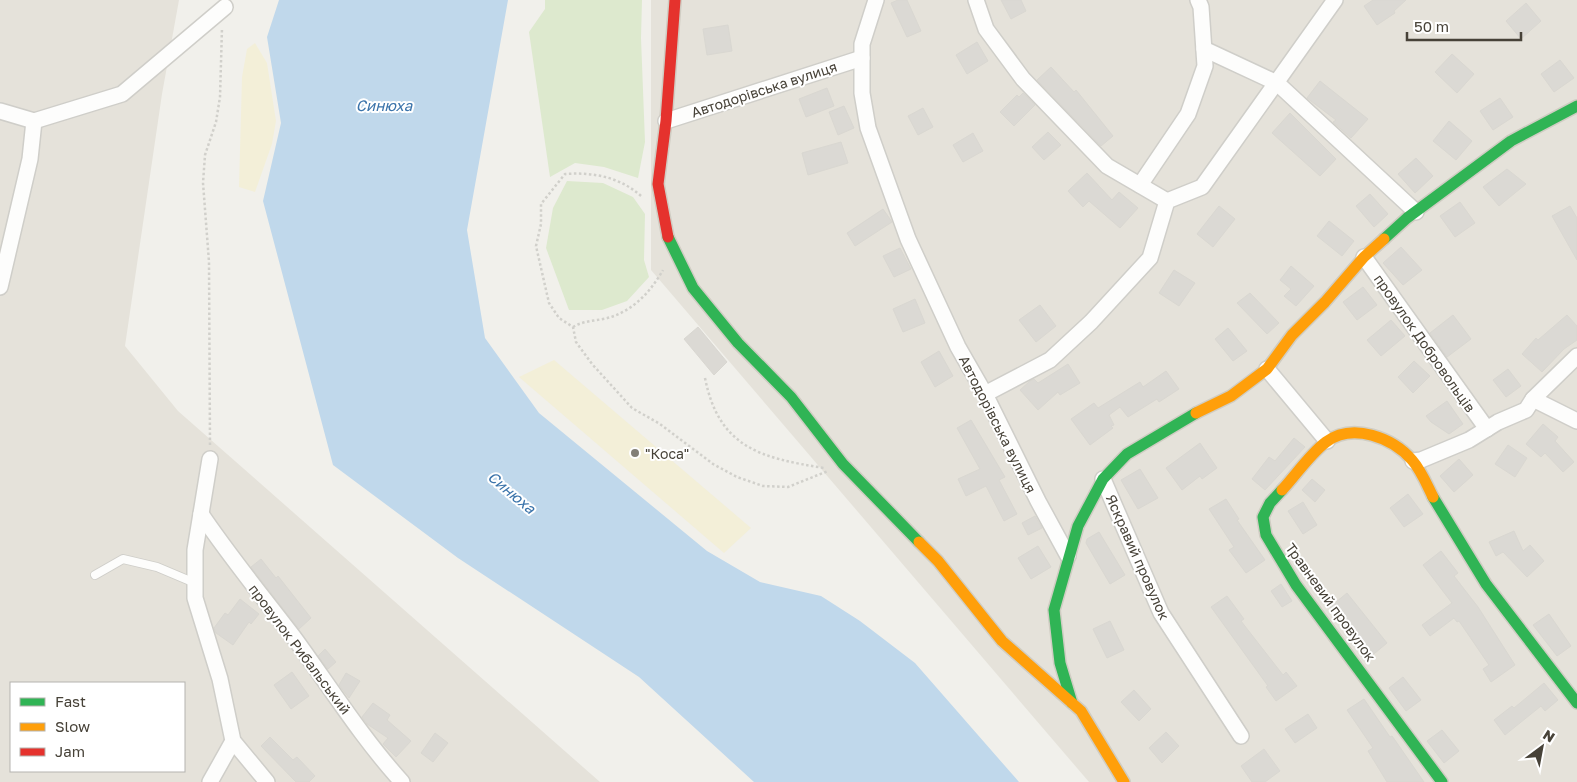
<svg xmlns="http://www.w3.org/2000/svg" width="1577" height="782" font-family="'Golos Text',sans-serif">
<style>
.residential{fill:#e5e2da;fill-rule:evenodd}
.green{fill:#dde9ce}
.sand{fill:#f3efd8}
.water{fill:#c0d8eb}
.building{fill:#dbd9d4;stroke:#d9d7d1}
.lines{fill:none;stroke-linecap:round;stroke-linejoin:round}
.lane-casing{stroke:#cfcec9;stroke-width:10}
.street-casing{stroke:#cfcec9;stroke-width:18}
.fast-casing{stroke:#d0cdc3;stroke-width:14}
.slow-casing{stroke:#d0cdc3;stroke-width:14}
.jam-casing{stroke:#d0cdc3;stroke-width:14}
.path{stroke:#d1d0cb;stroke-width:2.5;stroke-dasharray:2.5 2.5;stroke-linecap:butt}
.lane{stroke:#fdfdfc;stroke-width:8}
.street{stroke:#fdfdfc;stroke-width:15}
.fast{stroke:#30b455;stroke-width:11}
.slow{stroke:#ff9f0a;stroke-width:11}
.jam{stroke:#e5322d;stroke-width:11}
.poi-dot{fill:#827f77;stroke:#fff;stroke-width:2}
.labels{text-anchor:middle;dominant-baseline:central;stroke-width:4;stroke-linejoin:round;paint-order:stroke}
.street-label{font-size:14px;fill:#474238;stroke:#fff}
.poi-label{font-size:14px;fill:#474238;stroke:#fff;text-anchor:start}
.water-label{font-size:15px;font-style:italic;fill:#3a73aa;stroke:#fff}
</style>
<rect width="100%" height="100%" fill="#f1f0eb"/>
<g class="residential">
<path d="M0,0H179L162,94L125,346L178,411L600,782H0ZM11,683H184V771H11Z"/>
<path d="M651,0H1577V782H1089L651,270Z"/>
</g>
<g class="green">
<path d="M545,0H642L641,38L645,142L638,178L604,167L575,163L550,177L529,32L545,9Z"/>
<path d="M567,181L603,183L633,197L645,214L644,260L649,277L627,301L602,310H569L546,248L553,208Z"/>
</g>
<g class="sand">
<path d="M255,43L267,63L276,121L272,144L255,192L239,187L242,77L247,49Z"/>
<path d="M554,360L751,528L724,553L519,377Z"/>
</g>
<path class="water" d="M279,0H508L467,230L485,338L539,413L707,551L760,582L821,596L860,621L915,663L1019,782H754L639,677L458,558L333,465L263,201L281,123L267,37Z"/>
<g class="building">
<path d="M898,0H907L921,31L907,37L891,3Z"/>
<path d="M1001,0H1021L1026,11L1011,19Z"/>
<path d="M1373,0H1406L1394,11L1395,13L1377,25L1364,6Z"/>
<path d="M1526,3L1541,21L1521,39L1506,21Z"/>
<path d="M728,25L732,51L707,55L703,29Z"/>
<path d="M977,42L988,61L967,74L956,55Z"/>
<path d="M1452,54L1474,74L1457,93L1435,72Z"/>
<path d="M1560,60L1574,78L1554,92L1541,74Z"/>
<path d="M1051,67L1074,92L1076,90L1113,136L1101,146L1037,80Z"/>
<path d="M1320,81L1368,119L1351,138L1333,122L1336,120L1307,98Z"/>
<path d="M827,88L834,106L806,117L799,99Z"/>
<path d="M1023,93L1035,105L1014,126L1000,112L1017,95L1019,97Z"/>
<path d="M1500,98L1513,117L1493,130L1480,111Z"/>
<path d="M844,106L854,128L838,135L829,112Z"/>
<path d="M923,108L933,127L918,135L908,116Z"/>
<path d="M1290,113L1336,159L1320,176L1272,133Z"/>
<path d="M1449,121L1472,141L1456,160L1433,141Z"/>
<path d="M1048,132L1061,145L1044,160L1032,147Z"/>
<path d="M973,133L983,151L963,162L953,145Z"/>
<path d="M841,142L848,163L808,175L802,153Z"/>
<path d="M1416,158L1433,176L1415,193L1398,174Z"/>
<path d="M1507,169L1526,184L1499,206L1483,187Z"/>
<path d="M1087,173L1112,200L1119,192L1138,208L1120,228L1089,201L1083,207L1068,191Z"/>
<path d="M1370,194L1388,214L1374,227L1356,206Z"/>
<path d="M1460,202L1475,223L1455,237L1440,216Z"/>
<path d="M1219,206L1235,219L1213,247L1197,234Z"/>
<path d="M1570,206L1577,218V260L1552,216Z"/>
<path d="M883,209L892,222L855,246L847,233Z"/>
<path d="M1329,221L1354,241L1342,256L1317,236Z"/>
<path d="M1401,247L1422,270L1403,285L1383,263Z"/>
<path d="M900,248L911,269L894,277L883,256Z"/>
<path d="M1291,266L1314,286L1296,306L1284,296L1291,289L1280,280Z"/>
<path d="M1174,270L1195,283L1179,306L1159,293Z"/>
<path d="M1363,287L1377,305L1357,320L1343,302Z"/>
<path d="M1250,293L1279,323L1267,334L1237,303Z"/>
<path d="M915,299L925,323L903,332L893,309Z"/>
<path d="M1040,305L1056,326L1036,342L1019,320Z"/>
<path d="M1453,315L1471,339L1447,357L1430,333Z"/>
<path d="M1567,315L1577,326V340L1564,349L1542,372L1522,354L1536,338L1538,340Z"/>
<path d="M1391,320L1405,336L1381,356L1367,340Z"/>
<path d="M698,327L727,362L714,375L684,339Z"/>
<path d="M1228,328L1247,351L1233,361L1215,339Z"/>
<path d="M939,351L953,376L935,387L921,362Z"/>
<path d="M1414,361L1430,376L1413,393L1398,377Z"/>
<path d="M1068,364L1080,383L1060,395L1058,392L1038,410L1020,390L1030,381L1034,379L1038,383Z"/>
<path d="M1508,369L1521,386L1506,397L1493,380Z"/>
<path d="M1166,371L1179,389L1159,402L1157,399L1128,417L1120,407L1109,415L1114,425L1111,426L1113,428L1090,445L1071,419L1094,403L1098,408L1140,382L1143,387Z"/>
<path d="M1447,401L1463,424L1449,434L1431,422L1426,416Z"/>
<path d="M971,420L1005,477L999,480L1017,514L1004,521L986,486L966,496L958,479L980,469L957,428Z"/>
<path d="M1543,424L1558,437L1555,441L1574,462L1563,472L1545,453L1541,457L1526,444Z"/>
<path d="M1294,438L1305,447L1265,490L1252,479L1269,457L1275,461Z"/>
<path d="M1200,443L1217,468L1202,479L1200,476L1182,490L1166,468Z"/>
<path d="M1508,445L1527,458L1515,477L1495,464Z"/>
<path d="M1459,459L1473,475L1454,492L1440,476Z"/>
<path d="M1140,469L1158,498L1138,509L1121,480Z"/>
<path d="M1312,479L1325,490L1315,502L1302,490Z"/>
<path d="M1408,494L1423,514L1404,527L1390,508Z"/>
<path d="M1226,499L1239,519L1237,520L1265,560L1246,573L1229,550L1234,547L1209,509Z"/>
<path d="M1303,502L1317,525L1303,534L1288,511Z"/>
<path d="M1035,516L1042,528L1028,535L1022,523Z"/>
<path d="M1514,531L1523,551L1530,545L1544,561L1527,577L1503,552L1496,556L1489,542Z"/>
<path d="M1099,532L1125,575L1110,584L1086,543L1087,539Z"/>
<path d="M1038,546L1051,567L1031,579L1018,558Z"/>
<path d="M1441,551L1458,573L1454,576L1478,607L1515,665L1491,682L1483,669L1489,665L1459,621L1457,622L1454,618L1430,636L1422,625L1452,603L1423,565Z"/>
<path d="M261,559L276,578L278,576L311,618L299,629L251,567Z"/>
<path d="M1281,584L1292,601L1282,607L1271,591Z"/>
<path d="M1347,593L1387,643L1369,658L1330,607Z"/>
<path d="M1227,596L1244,619L1241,621L1283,675L1286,672L1297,686L1276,701L1266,687L1268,686L1211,607Z"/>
<path d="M240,599L259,614L251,624L249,622L233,645L216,633L214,628L225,613L228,615Z"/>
<path d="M1549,614L1571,646L1557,656L1533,625Z"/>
<path d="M1110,621L1124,650L1107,658L1093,629Z"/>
<path d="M325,649L336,662L328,669L318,656Z"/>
<path d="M292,672L309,696L291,709L274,685Z"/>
<path d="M346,673L360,681L349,698L339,685Z"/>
<path d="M1403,677L1421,700L1406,711L1389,688Z"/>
<path d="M1544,683L1558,700L1545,711L1541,706L1505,735L1494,720L1512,706L1514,708Z"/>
<path d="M1134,690L1151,709L1139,721L1121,702Z"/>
<path d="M1364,699L1390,737L1392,736L1397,743L1424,782H1387L1368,751L1373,748L1347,710Z"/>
<path d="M373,703L390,715L387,720L411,741L396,757L383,744L388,738L367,724L362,717Z"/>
<path d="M1308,714L1317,728L1295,743L1285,729Z"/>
<path d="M1442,730L1459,751L1444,763L1427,741Z"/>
<path d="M1166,732L1179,746L1162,763L1149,748Z"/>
<path d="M435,733L448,743L433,762L421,753Z"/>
<path d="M270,737L293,760L297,757L315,776L309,782H296L261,746Z"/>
<path d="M1264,749L1280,771L1265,782H1252L1241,766Z"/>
</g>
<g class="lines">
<defs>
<path id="lane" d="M95,575L123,559L157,567L195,583"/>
<g id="street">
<path d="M876,0L862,44V93L868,128L908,239L958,347L985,394L1038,501L1068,556"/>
<path d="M976,0L986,29L1023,79L1107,166L1167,201"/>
<path d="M1204,49L1277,83L1416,212"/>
<path d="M0,111L34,121L122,94L225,7"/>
<path d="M666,121L862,58"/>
<path d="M1140,185L1188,114L1205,66L1201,7L1198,0"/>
<path d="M1364,257L1487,429"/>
<path d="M0,287L30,159L34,121"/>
<path d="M1267,369L1327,441"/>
<path d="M985,394L1050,360L1091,322L1150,258L1167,201L1202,187L1335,0"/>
<path d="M1533,399L1577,421"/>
<path d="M210,459L195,550V598L220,679L233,741L267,782"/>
<path d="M1413,461L1421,460L1469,440L1498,422L1526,410L1533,399L1577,356"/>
<path d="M1103,479L1161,613L1241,736"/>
<path d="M201,514C230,557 263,597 295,639C330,687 362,738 402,782"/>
<path d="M210,782L233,741"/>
</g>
<g id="fast">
<path d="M668,237L693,288L738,343L791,397L843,464L919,542"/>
<path d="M1384,239L1407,218L1511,141L1577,106"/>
<path d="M1282,490L1270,503L1263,517L1266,535L1296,585L1442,782"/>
<path d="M1433,497L1486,584L1577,703"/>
<path d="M1072,703L1060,663L1054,610L1078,526L1103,479L1127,454L1196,413"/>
</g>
<g id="slow">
<path d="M1196,413L1231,396L1267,369L1292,335L1325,302L1364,257L1384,239"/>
<path d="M1282,490C1296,475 1310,454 1326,442C1353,422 1393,438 1412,460C1421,470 1427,485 1433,497"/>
<path d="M919,542L938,561L1002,641L1081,711L1124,782"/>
</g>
<path id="jam" d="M668,237L658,184L666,121L675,0"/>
</defs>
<use href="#lane" class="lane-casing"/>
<use href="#street" class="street-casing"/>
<use href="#fast" class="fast-casing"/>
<use href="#slow" class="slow-casing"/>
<use href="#jam" class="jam-casing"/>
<g class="path">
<path d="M641,196C620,177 593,172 565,174L541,204V224L536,246L549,303L559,318L573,327L576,342L592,364L632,408L660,424L713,464L737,477L763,486L788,487L828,471"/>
<path d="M573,327C584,320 599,321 611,317C635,309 651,291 663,270"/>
<path d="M705,378C719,448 761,458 824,468"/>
<path d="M210,445L209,262L203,183L205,155L216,122L220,97L222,28"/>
</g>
<use href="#lane" class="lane"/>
<use href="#street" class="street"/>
<use href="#fast" class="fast"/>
<use href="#slow" class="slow"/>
<use href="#jam" class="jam"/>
</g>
<circle class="poi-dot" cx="635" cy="453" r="5"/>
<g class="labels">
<g class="street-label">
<text transform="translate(764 89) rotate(-18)">Автодорівська вулиця</text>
<text transform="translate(1425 343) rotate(55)">провулок Добровольців</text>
<text transform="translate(998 424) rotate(63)">Автодорівська вулиця</text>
<text transform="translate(1138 557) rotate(66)">Яскравий провулок</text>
<text transform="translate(1331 602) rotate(54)">Травневий провулок</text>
<text transform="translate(300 649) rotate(53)">провулок Рибальський</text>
</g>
<g class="poi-label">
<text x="645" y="453">"Коса"</text>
</g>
<g class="water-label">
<text x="384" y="105">Синюха</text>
<text transform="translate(512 492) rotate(40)">Синюха</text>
</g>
</g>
<rect x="10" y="682" width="175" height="90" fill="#ffffff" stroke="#b5b3af"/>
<rect x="20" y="698" width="25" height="8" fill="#30b455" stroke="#b5b3af"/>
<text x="55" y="707" font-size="15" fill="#474238">Fast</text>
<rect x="20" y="723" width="25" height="8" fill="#ff9f0a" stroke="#b5b3af"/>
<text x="55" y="732" font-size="15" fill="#474238">Slow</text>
<rect x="20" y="748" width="25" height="8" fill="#e5322d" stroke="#b5b3af"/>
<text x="55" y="757" font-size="15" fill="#474238">Jam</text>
<g transform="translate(1542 747) rotate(32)" stroke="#ffffff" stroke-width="4" paint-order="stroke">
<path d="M0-4L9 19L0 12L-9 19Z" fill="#474238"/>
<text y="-8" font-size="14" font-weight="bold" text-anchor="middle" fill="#474238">N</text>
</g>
<path d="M1407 32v8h114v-8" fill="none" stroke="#474238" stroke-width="2.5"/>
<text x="1414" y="32" font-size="15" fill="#474238" stroke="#ffffff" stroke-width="4" paint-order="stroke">50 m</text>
</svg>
